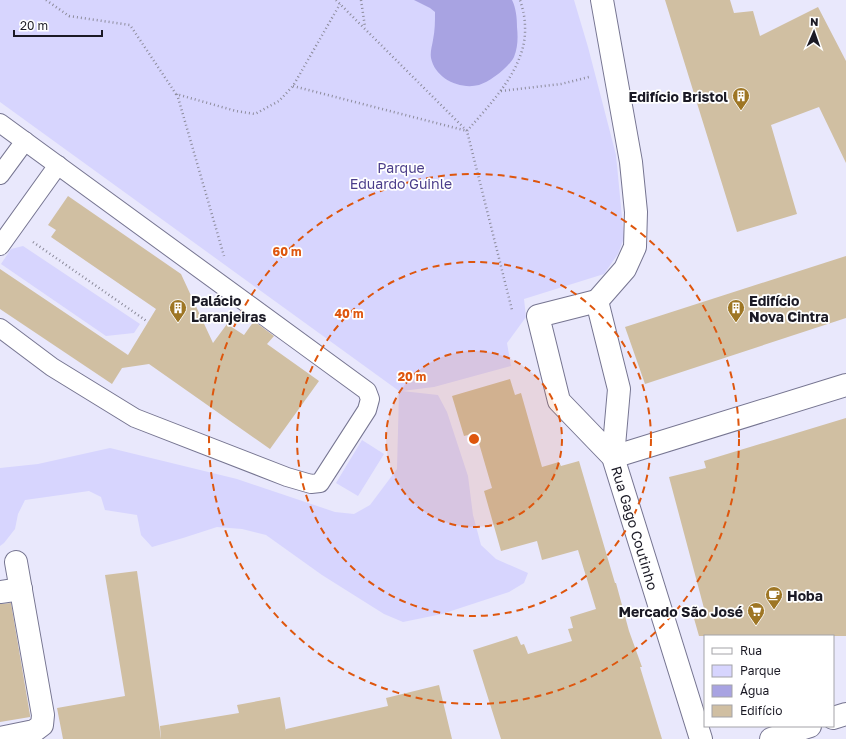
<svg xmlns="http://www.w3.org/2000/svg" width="846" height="739" font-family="'Golos Text',sans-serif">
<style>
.green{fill:#d7d5fe}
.water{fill:#a8a3e2}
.building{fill:#d0bfa2}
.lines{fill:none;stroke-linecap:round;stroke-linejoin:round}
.lane-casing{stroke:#767591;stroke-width:20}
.street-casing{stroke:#767591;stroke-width:24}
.secondary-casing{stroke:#767591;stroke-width:24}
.path{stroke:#8d8c9c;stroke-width:2.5;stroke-dasharray:1 3;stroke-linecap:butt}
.lane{stroke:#fff;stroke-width:18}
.street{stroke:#fff;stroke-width:22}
.secondary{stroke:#fff;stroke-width:22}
.ring{fill:none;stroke:#de560d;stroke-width:2;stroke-dasharray:7 5}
.labels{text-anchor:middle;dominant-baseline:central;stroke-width:3.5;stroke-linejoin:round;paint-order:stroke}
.poi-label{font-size:14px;font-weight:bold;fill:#1b1a25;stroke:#fff;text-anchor:start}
.park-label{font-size:14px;fill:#4b3e8a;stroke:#fff}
.street-label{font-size:14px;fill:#1b1a25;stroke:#fff}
.centre{fill:#de560d;stroke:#fff;stroke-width:2}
.ring-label{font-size:12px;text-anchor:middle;font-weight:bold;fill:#de560d;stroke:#fff;stroke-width:3.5;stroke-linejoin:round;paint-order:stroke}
</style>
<rect width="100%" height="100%" fill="#e9e8fc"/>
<g class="green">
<path d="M0,0H574L588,47L616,155L624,238L618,254L604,274L524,299L526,317L507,343L511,366L434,387L402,391L438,395L447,412L468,476L473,515L481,545L496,559L528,573L524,583L509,592L442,614L403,622L384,614L322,575L266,535L242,529L217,527L183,538L152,547L141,535L137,515L105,510L101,497L89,491L25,500L18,514L15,529L4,543L0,546V468L38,464L110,448L237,479L335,512L354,514L370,505L397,469L399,391L0,102Z"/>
<path d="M23,246L140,324L134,333L106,336L1,264L11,249Z"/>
<path d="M362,440L384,454L358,496L336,483Z"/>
</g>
<path class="water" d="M414,0H512C516,8 517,18 517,27C518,37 518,47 514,57C509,67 490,82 479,85C459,90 435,78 431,58C430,52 432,46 433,40C435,30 435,22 435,12L430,8Z"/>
<g class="building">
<path d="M665,0H730L734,13L753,11L760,36L818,7L846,61V163L819,107L771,125L797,214L737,232Z"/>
<path d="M68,196L181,274L213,343L227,324L244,335L254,321L274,336L267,344L319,381L270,449L149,364L122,368L112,384L0,309V269L128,355L156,309L51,237L56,230L48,225Z"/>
<path d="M846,256V318L645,384L625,327Z"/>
<path d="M510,379L515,395L521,393L542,467L559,462L561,466L579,461L615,583H616L629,631L642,667H640L662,739H501L473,650L517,636L521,645L524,644L528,654L572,641L568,629L573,628L570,617L596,609L578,550L542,560L537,541L501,551L484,491L492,488L478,440L474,441L472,434L464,436L452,396Z"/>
<path d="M846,418V636H699L693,615L705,612L669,477L706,468L704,461Z"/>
<path d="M137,571L161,739H63L57,708L125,696L105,575Z"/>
<path d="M11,603L30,715V717L0,722V604Z"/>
<path d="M439,685L452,739H161L160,726L239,713L237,705L280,697L286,731V729L388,706L386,698Z"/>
</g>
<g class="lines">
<defs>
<g id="lane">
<path d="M0,123L367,391L370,399L367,410L320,483L311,484L287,477L135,418L52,367L0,328"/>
<path d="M0,175L25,141"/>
<path d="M0,246L58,165"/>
</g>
<g id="street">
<path d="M597,301L625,269L635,247L636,212L631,162L602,0"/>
<path d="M613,457L559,401L538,316L597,301L619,389L613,457L701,739"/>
<path d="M613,457L846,385"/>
<path d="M0,592L21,589"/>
<path d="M0,738L34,731L42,725L43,715L16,562"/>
</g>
<g id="secondary">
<path d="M833,718L846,714"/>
<path d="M771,739L810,726"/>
</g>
</defs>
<use href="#lane" class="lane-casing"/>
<use href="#street" class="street-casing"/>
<use href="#secondary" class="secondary-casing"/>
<g class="path">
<path d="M46,0L69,16L130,25L176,94L236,111L255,114L279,101L293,86L340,4"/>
<path d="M336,0L467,131L512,310"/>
<path d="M361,0L365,27"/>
<path d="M293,86L467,131C491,103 527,67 525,27C525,18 523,9 520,0"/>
<path d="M501,91L561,84L589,77"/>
<path d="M177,94L224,256"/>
<path d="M33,242L148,322"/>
</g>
<use href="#lane" class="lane"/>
<use href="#street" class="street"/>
<use href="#secondary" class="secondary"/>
</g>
<circle cx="474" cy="439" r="88" fill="#de560d" fill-opacity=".12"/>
<g class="ring">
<circle cx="474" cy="439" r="88"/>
<circle cx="474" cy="439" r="177"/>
<circle cx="474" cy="439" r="265"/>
</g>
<defs>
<symbol id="building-pin" viewBox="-11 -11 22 30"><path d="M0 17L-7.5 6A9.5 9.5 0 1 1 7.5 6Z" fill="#9e7624" stroke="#fff"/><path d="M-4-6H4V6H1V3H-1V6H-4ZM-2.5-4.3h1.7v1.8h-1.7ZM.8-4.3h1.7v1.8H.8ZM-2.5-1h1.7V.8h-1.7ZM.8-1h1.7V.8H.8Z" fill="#fff"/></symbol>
<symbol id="cafe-pin" viewBox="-11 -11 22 30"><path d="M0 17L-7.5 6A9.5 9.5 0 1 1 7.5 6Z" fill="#9e7624" stroke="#fff"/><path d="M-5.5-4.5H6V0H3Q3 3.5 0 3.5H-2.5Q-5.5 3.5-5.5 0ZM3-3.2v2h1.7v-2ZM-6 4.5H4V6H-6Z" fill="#fff"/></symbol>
<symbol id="supermarket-pin" viewBox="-11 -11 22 30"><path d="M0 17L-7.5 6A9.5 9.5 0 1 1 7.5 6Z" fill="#9e7624" stroke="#fff"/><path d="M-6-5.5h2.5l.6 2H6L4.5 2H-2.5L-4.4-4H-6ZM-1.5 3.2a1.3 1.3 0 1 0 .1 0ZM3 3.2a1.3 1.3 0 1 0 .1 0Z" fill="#fff"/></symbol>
</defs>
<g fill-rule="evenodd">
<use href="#building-pin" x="731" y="86" width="20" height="27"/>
<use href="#building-pin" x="168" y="298" width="20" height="27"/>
<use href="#building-pin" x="726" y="298" width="20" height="27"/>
<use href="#cafe-pin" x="764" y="585" width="20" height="27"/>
<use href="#supermarket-pin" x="746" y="601" width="20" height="27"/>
</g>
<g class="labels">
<g class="poi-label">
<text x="728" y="96" text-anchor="end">Edifício Bristol</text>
<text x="191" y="300">Palácio<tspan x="191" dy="16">Laranjeiras</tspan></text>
<text x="749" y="300">Edifício<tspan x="749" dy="16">Nova Cintra</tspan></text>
<text x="787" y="595">Hoba</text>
<text x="743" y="611" text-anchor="end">Mercado São José</text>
</g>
<g class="park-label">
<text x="401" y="167">Parque<tspan x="401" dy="16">Eduardo Guinle</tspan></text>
</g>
<g class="street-label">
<text transform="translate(635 528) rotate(73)">Rua Gago Coutinho</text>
</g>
</g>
<circle cx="474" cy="439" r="6" class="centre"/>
<g class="ring-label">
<text x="287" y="256">60 m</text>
<text x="349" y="318">40 m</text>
<text x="412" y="381">20 m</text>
</g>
<rect x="704" y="635" width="130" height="92" fill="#ffffff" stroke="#a4a3a8"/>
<rect x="712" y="648" width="20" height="6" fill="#ffffff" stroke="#a4a3a8"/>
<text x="740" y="655" font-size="12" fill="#1b1a25">Rua</text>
<rect x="712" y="665" width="20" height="12" fill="#d7d5fe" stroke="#a4a3a8"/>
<text x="740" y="675" font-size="12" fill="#1b1a25">Parque</text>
<rect x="712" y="685" width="20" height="12" fill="#a8a3e2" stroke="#a4a3a8"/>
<text x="740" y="695" font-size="12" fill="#1b1a25">Água</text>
<rect x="712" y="705" width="20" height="12" fill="#d0bfa2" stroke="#a4a3a8"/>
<text x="740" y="715" font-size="12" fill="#1b1a25">Edifício</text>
<g transform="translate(814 32) rotate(2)" stroke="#ffffff" stroke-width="3" paint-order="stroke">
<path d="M0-3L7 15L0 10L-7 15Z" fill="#1b1a25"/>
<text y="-6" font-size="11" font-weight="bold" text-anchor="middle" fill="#1b1a25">N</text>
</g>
<path d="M14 30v6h88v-6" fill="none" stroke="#1b1a25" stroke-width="2"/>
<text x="20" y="30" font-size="12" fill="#1b1a25" stroke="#ffffff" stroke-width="3" paint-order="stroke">20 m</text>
</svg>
